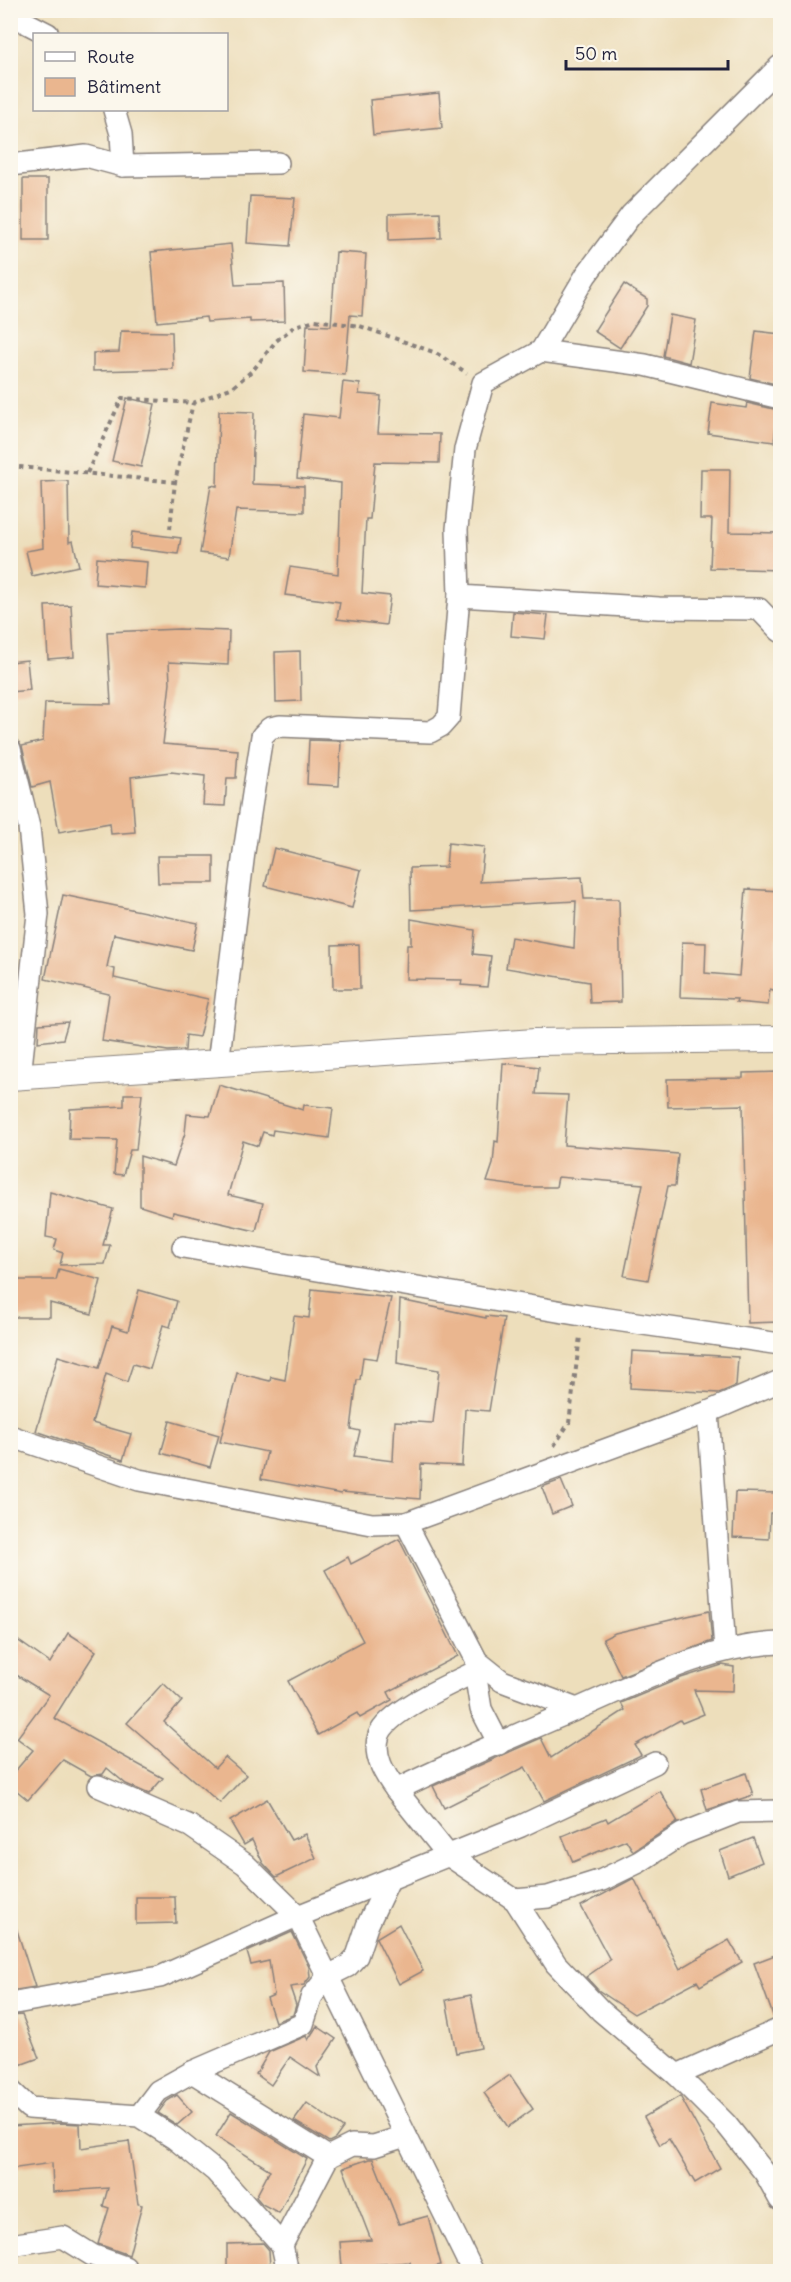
<svg xmlns="http://www.w3.org/2000/svg" width="791" height="2282" font-family="Delius,sans-serif">
<style>
.building{fill:#eab68f}
.lines{fill:none;stroke-linecap:round;stroke-linejoin:round}
.minor-casing{stroke:#88807b;stroke-width:24}
.tertiary-casing{stroke:#88807b;stroke-width:28}
.path{stroke:#88807b;stroke-width:4;stroke-dasharray:4.5 4.5;stroke-linecap:butt}
.minor{stroke:#fff;stroke-width:21}
.tertiary{stroke:#fff;stroke-width:26}
</style>
<rect width="100%" height="100%" fill="#fbf7ec"/>
<filter id="ink" filterUnits="userSpaceOnUse"><feTurbulence type="fractalNoise" baseFrequency=".0167" numOctaves="2"/><feDisplacementMap in="SourceGraphic" scale="12" xChannelSelector="R" yChannelSelector="G"/><feConvolveMatrix kernelMatrix="1 2 1 2 8 2 1 2 1" color-interpolation-filters="sRGB"/></filter>
<filter id="wash" filterUnits="userSpaceOnUse"><feTurbulence type="fractalNoise" baseFrequency=".008" numOctaves="4" result="noise"/><feDisplacementMap in="SourceGraphic" scale="24" xChannelSelector="R" yChannelSelector="G"/><feGaussianBlur stdDeviation="1.35" result="paint"/><feColorMatrix in="noise" values="0 0 0 0 0 0 0 0 0 0 0 0 0 0 0 0 0 1.4 0 .05"/><feComposite in="paint" operator="in"/></filter>
<g filter="url(#wash)">
<rect width="100%" height="100%" fill="#eddebb"/>
<g id="blocks">
<g class="building">
<path d="M439,93L442,128L373,135L370,100Z"/>
<rect x="23" y="179" width="25" height="61"/>
<path d="M250,196L295,198L290,246L247,243Z"/>
<path d="M440,212L441,238L389,240V214Z"/>
<path d="M231,244L235,285L284,283L285,321L250,322V319L207,322L206,317L157,322L151,252Z"/>
<path d="M336,252L366,254L362,316L350,315L345,375L304,372L307,325L331,326Z"/>
<path d="M624,284L647,299V306L620,348L594,331Z"/>
<path d="M670,315L696,320L689,363L663,356Z"/>
<path d="M121,331L172,332L173,369L93,371V353L119,352Z"/>
<path d="M756,331L780,334V385L750,378Z"/>
<path d="M343,382L360,384L359,394L381,396L378,433L440,434L439,463L375,462L370,519H366L362,593L390,596L386,625L337,619L340,602L285,595L290,567L338,574L341,483L297,478L303,414L339,418Z"/>
<path d="M127,398L155,404L141,467L112,461Z"/>
<path d="M712,403L746,408L747,403L778,410L774,442L708,433Z"/>
<path d="M219,411L254,412L252,484L304,486V512L236,510L229,557L200,553L211,485L217,486Z"/>
<path d="M701,469H730L729,532L780,533V570L710,568L712,519H700Z"/>
<path d="M68,481L69,542L73,541L79,566L32,576L26,551L43,548L41,482Z"/>
<path d="M132,532L181,538L178,554L130,548Z"/>
<path d="M97,558L147,562L145,588L95,584Z"/>
<path d="M71,605L74,657L48,659L45,606Z"/>
<path d="M513,612L548,615L545,639L511,636Z"/>
<path d="M179,629L229,631L228,665L169,662L170,683L163,744L238,750L236,778H227L225,806L203,805L205,776L171,772L131,777L135,832L111,834L110,823L59,832L50,782L32,787L22,746L43,741L45,703L111,704L107,632Z"/>
<path d="M300,651L301,701L276,702L275,652Z"/>
<path d="M27,660L30,690L10,692V662Z"/>
<path d="M309,740L341,741L339,786L307,784Z"/>
<path d="M448,843L484,847L480,882L582,877L584,899H619L621,1002L590,1003L589,982L506,968L511,937L574,948L576,901L411,910L410,868L446,867Z"/>
<path d="M274,848L361,870L352,908L265,886Z"/>
<path d="M157,856H214V883H158Z"/>
<path d="M746,889L780,891L776,968L780,969V992L770,989L768,1005L736,1002L737,999L680,997L682,942L706,943L705,973L739,976Z"/>
<path d="M63,895L198,923L192,950L114,934L107,967L115,969L114,978L208,999L199,1037L186,1035L185,1050L168,1051L102,1041L109,994L45,979Z"/>
<path d="M411,919L475,930L473,954L491,956L487,987L461,985L462,980L406,979L407,945H411Z"/>
<path d="M359,944L360,989H333L332,945Z"/>
<path d="M68,1022L63,1039L38,1042L39,1024Z"/>
<path d="M503,1063L539,1067L536,1094L568,1095L564,1145L678,1154L675,1186H668L648,1280L624,1276L643,1184L558,1177L556,1187H524L487,1182L493,1164L495,1141L498,1142Z"/>
<path d="M780,1072V1322L748,1323L743,1105L668,1107L667,1079L743,1078V1073Z"/>
<path d="M219,1085L303,1110L304,1105L333,1108L329,1138L273,1130L272,1135L263,1132L258,1146L243,1141L228,1195L263,1203L256,1231L173,1212L172,1216L140,1206V1156L174,1166L185,1133L187,1114L210,1116Z"/>
<path d="M124,1094H142L136,1150H130L123,1175L114,1174L117,1140L69,1139L70,1109L124,1106Z"/>
<path d="M50,1192L113,1209L103,1245H110L105,1264L60,1265L63,1253L54,1250L57,1239L46,1237Z"/>
<path d="M59,1269L101,1280L92,1314L50,1303V1317H10V1280H56Z"/>
<path d="M312,1289L391,1298L377,1359L363,1357L360,1380H357L351,1429L360,1431L354,1456L393,1461L395,1421L433,1423L439,1370L397,1363L400,1300L486,1318V1316L504,1318L489,1411L465,1409L462,1466L421,1464L420,1499L342,1492L341,1494L261,1479L267,1452L220,1442L237,1373L270,1381L271,1377L285,1380L294,1316L309,1318Z"/>
<path d="M139,1290L177,1301L170,1327L163,1325L150,1369L133,1364L127,1382L106,1374L92,1423L131,1434L123,1460L36,1431L58,1356L99,1368L112,1326L128,1331Z"/>
<path d="M632,1351L738,1357L736,1386L719,1393L630,1388Z"/>
<path d="M170,1421L219,1435L210,1467L161,1453Z"/>
<path d="M561,1480L572,1506L552,1514L542,1487Z"/>
<path d="M735,1492L780,1493V1513H770L769,1539L733,1537Z"/>
<path d="M399,1539L458,1656L388,1692L392,1700L360,1718L357,1713L318,1735L288,1681L363,1641L325,1570L348,1557L351,1564Z"/>
<path d="M709,1611L712,1641L621,1676L603,1639L615,1633Z"/>
<path d="M68,1633L96,1651L54,1718L163,1778L149,1794L126,1784L107,1768L103,1774L91,1776L63,1760L28,1800L10,1785V1777L33,1750L17,1738L49,1695L10,1671V1635L50,1663Z"/>
<path d="M722,1665L734,1667L733,1691L694,1690L704,1714L682,1723L680,1720L635,1745L641,1755L544,1801L525,1767L444,1808L433,1786L541,1738L551,1758L625,1710L621,1703L681,1678Z"/>
<path d="M163,1683L182,1701L164,1722L215,1768L225,1757L246,1775L220,1803L127,1723Z"/>
<path d="M746,1773L753,1795L707,1810L701,1789Z"/>
<path d="M660,1791L678,1822L633,1851L626,1840L573,1862L562,1836L606,1818L608,1822Z"/>
<path d="M267,1799L291,1840L305,1834L316,1858L276,1877L263,1863L252,1840L244,1845L230,1821Z"/>
<path d="M753,1838L762,1862L728,1876L720,1851Z"/>
<path d="M634,1878L680,1969L729,1940L742,1962L700,1986L697,1981L634,2014L598,1990L586,1977L610,1960L581,1906Z"/>
<path d="M136,1897H175L176,1923L136,1924Z"/>
<path d="M14,1921L35,1987L10,1991V1922Z"/>
<path d="M399,1924L423,1971L399,1984L376,1938Z"/>
<path d="M292,1932L309,1967L310,1977L304,1985L290,1987L296,2005L293,2015L275,2022L267,1998L274,1995L269,1961L251,1965L247,1952Z"/>
<path d="M780,1953V2016L774,2018L754,1963Z"/>
<path d="M471,1995L481,2048L456,2053L446,2000Z"/>
<path d="M22,2015L39,2058L17,2066L10,2050V2016Z"/>
<path d="M317,2026L336,2039L317,2067L320,2077L290,2057L271,2085L256,2074L269,2052L306,2036L308,2040Z"/>
<path d="M510,2075L533,2109L508,2127L484,2093Z"/>
<path d="M177,2095L192,2112L177,2125L158,2113L167,2101Z"/>
<path d="M680,2096L720,2168L695,2183L669,2139L660,2145L644,2117Z"/>
<path d="M307,2103L343,2128L335,2139L329,2142L294,2121Z"/>
<path d="M231,2112L307,2159L279,2213L262,2204L256,2197L270,2170L216,2136Z"/>
<path d="M62,2123L80,2124L81,2148L129,2141L138,2204L142,2205L129,2255L98,2244L109,2208L103,2206L108,2188L53,2192L52,2163L10,2169V2126Z"/>
<path d="M369,2159H373L399,2224L428,2216L441,2265L417,2271H413L410,2262L342,2267L340,2242L371,2240L343,2168Z"/>
<path d="M263,2243L269,2250L270,2267L227,2269V2244Z"/>
</g>
</g>
</g>
<g filter="url(#ink)">
<use href="#blocks" fill-opacity="0" stroke="#88807b" stroke-width="1.5"/>
<g class="lines">
<defs>
<g id="minor">
<path d="M11,10L13,16L48,34"/>
<path d="M114,110L121,134L123,166L278,163"/>
<path d="M10,165L86,156L123,166"/>
<path d="M541,351L645,365L780,398"/>
<path d="M459,596L659,608L759,609L780,631"/>
<path d="M10,749L29,827L38,914L20,1076"/>
<path d="M218,1064L244,852L262,736L270,728L280,726L430,732L441,726L449,717L459,596L457,529L465,449L483,383L541,351L586,275L631,215L780,66"/>
<path d="M183,1247L581,1315L780,1344"/>
<path d="M708,1412L725,1650"/>
<path d="M10,1436L139,1480L372,1524L406,1523L708,1412L780,1381"/>
<path d="M406,1523L477,1661L502,1681L577,1709"/>
<path d="M780,1643C709,1645 642,1681 577,1709C516,1735 455,1761 396,1790L448,1855L515,1900L556,1964L601,2011L677,2075L726,2124L765,2173L780,2200"/>
<path d="M477,1661L475,1672L481,1709L499,1744"/>
<path d="M98,1786L190,1826L245,1864L298,1916L473,2272"/>
<path d="M396,1790C385,1775 372,1755 379,1735C388,1711 452,1683 475,1672"/>
<path d="M515,1900L548,1897L602,1880L639,1862L682,1834L738,1812L780,1811"/>
<path d="M298,1916L521,1826L655,1763"/>
<path d="M10,2004L160,1977L290,1919"/>
<path d="M192,2072L328,2157L352,2145L374,2146L405,2136"/>
<path d="M677,2075L780,2029"/>
<path d="M10,2090L29,2108L139,2116L174,2138L215,2171L282,2245L288,2272"/>
<path d="M139,2116L158,2091L192,2072L303,2024L312,1996L328,1976L348,1966L357,1956L367,1926L389,1880"/>
<path d="M10,2245L63,2237L92,2255L125,2267L126,2272"/>
<path d="M282,2245L328,2157"/>
</g>
<path id="tertiary" d="M10,1077L535,1042L780,1039"/>
</defs>
<use href="#minor" class="minor-casing"/>
<use href="#tertiary" class="tertiary-casing"/>
<g class="path">
<path d="M10,466L175,482"/>
<path d="M87,473L122,398L193,403L233,387L254,369L276,341L295,326L315,320L360,326L436,353L467,373"/>
<path d="M170,529L175,482L193,403"/>
<path d="M554,1446L569,1423L580,1336"/>
</g>
<use href="#minor" class="minor"/>
<use href="#tertiary" class="tertiary"/>
</g>
</g>
<rect width="791" height="2282" fill="none" stroke="#fbf7ec" stroke-width="36"/>
<rect x="33" y="33" width="195" height="78" fill="#fbf7ec" stroke="#a4a2a5" stroke-width="1.5"/>
<rect x="45" y="52" width="30" height="9" fill="#ffffff" stroke="#a4a2a5" stroke-width="1.5"/>
<text x="87" y="63" font-size="18" fill="#22223b">Route</text>
<rect x="45" y="78" width="30" height="18" fill="#eab68f" stroke="#a4a2a5" stroke-width="1.5"/>
<text x="87" y="93" font-size="18" fill="#22223b">Bâtiment</text>
<path d="M566 60v9h162v-9" fill="none" stroke="#22223b" stroke-width="3"/>
<text x="575" y="60" font-size="18" fill="#22223b" stroke="#fbf7ec" stroke-width="4.5" paint-order="stroke">50 m</text>
</svg>
